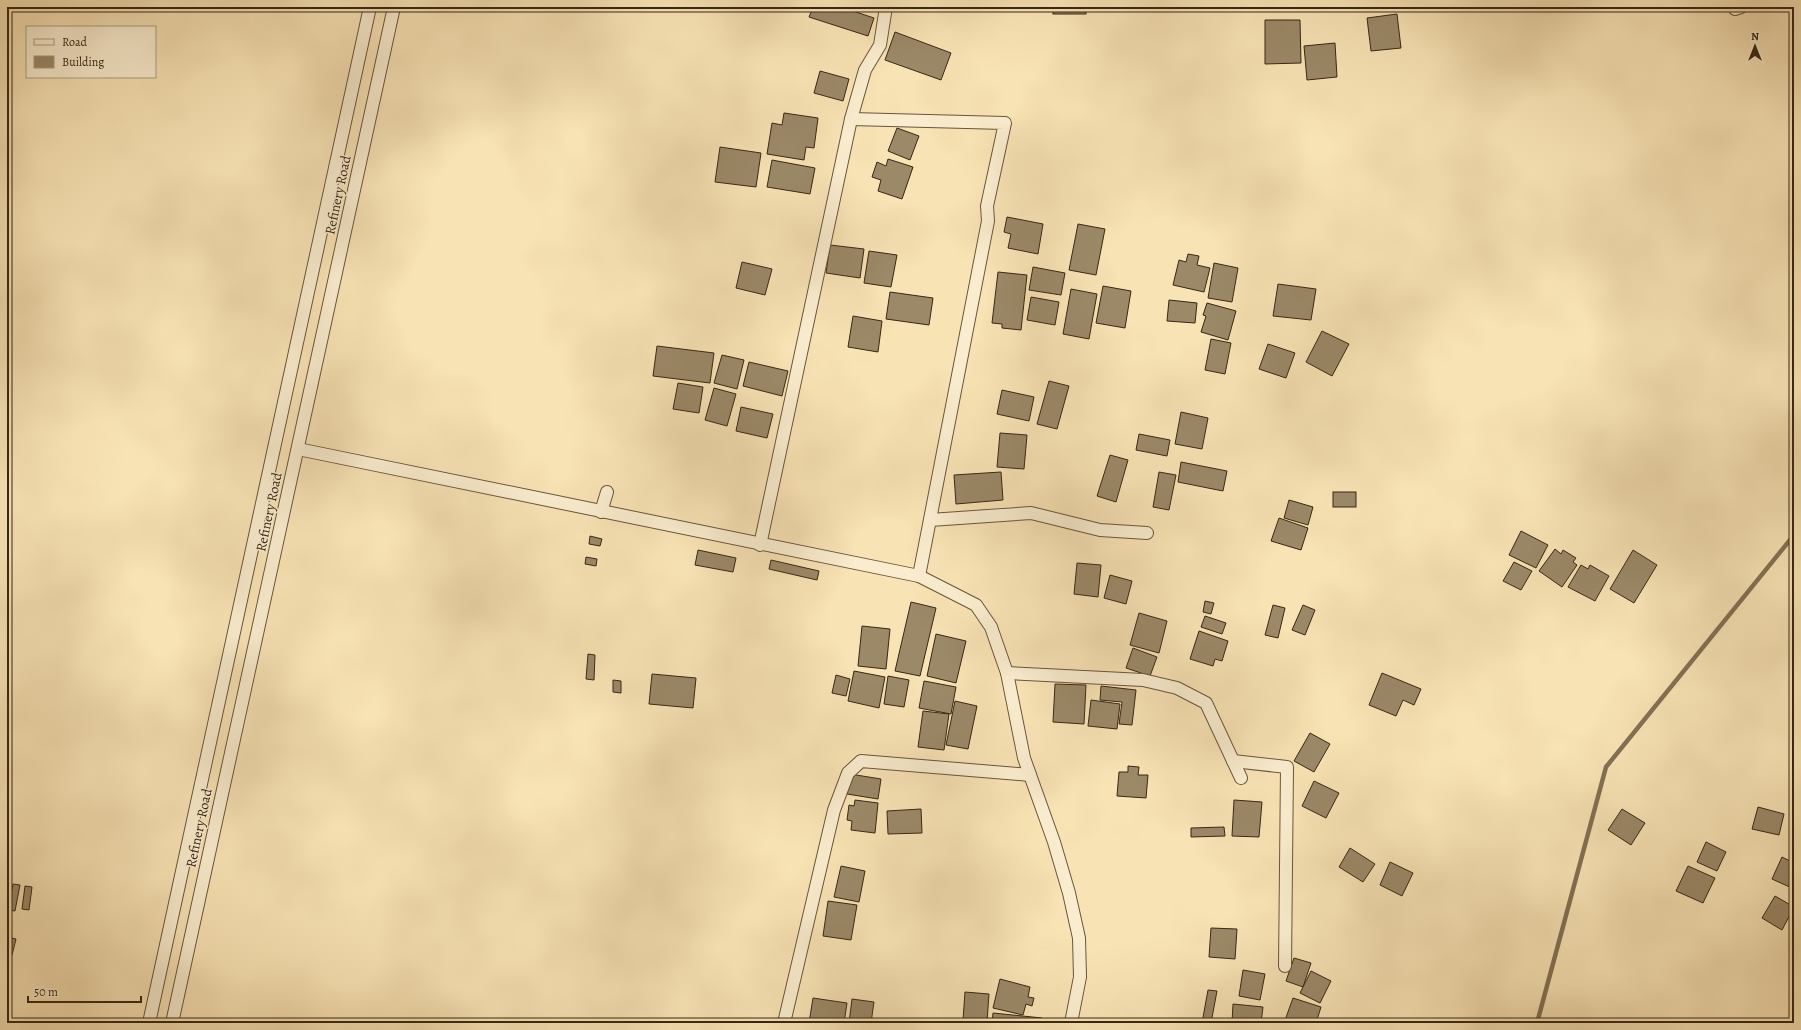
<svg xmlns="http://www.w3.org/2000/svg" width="1801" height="1030" font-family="Alegreya,serif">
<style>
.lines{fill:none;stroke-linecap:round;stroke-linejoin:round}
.stream{stroke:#837154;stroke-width:4.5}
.building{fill:#9b8968;stroke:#372714}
.street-casing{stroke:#67563c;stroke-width:14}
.street{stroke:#faedcf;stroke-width:12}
.labels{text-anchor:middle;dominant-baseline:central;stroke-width:3;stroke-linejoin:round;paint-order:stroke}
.street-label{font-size:14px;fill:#372714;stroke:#faedcf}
</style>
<rect width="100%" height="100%" fill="#f8e3b5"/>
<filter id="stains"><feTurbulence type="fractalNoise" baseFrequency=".005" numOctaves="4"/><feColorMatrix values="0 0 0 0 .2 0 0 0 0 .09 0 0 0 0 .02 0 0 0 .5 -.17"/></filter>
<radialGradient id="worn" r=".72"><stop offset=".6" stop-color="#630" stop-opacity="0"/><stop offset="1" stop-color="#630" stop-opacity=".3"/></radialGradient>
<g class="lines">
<path class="stream" d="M1537,1023L1606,767L1794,535"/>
</g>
<g class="building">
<path d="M813,7H841L874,18L868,36L809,17Z"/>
<rect x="1053" y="7" width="33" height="7"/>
<path d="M1397,14L1401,48L1371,51L1367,18Z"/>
<path d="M1265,20H1300L1301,63L1265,64Z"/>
<path d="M895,32L951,53L941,80L885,60Z"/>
<path d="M1335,43L1337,77L1307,80L1304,46Z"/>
<path d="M820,71L849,79L843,101L814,93Z"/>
<path d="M784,113L818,118L814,148L806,147L804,160L767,154L772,123L782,125Z"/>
<path d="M897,128L919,136L910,160L888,151Z"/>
<path d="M720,147L761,153L756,187L715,182Z"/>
<path d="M888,159L913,167L902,199L878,191L881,180L872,177L877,162L886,166Z"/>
<path d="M772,160L815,168L810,194L767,187Z"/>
<path d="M1007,217L1043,224L1038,254L1008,248L1011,234L1004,232Z"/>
<path d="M1078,224L1105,229L1096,275L1069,270Z"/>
<path d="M830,245L864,249L860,278L826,273Z"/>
<path d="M869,251L897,255L891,287L864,283Z"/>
<path d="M1188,254L1199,256L1197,265L1210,268L1204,292L1173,285L1179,260L1186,262Z"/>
<path d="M742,262L772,269L765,295L736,288Z"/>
<path d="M1214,263L1238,268L1232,302L1208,298Z"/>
<path d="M1033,267L1065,273L1061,295L1029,290Z"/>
<path d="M998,272L1027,275L1021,330L1002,328V324L992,323Z"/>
<path d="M1278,284L1316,289L1311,320L1273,316Z"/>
<path d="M1103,286L1131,291L1125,328L1096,323Z"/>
<path d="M1071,289L1097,294L1089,339L1063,334Z"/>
<path d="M890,292L933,298L929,325L886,319Z"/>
<path d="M1031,297L1059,302L1055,325L1027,320Z"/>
<path d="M1169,300L1197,303L1195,323L1167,321Z"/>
<path d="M1207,303L1236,311L1228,340L1201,332L1206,316L1203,315Z"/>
<path d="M853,316L882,321L878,352L848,347Z"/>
<path d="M1322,331L1349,344L1332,376L1306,362Z"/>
<path d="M1211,339L1231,343L1225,374L1205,370Z"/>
<path d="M1268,344L1295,353L1286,378L1259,369Z"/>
<path d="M657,346L714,353L710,383L653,376Z"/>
<path d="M722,355L744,360L737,389L714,383Z"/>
<path d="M749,362L788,371L782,396L743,386Z"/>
<path d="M1049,381L1069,386L1057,429L1037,424Z"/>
<path d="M678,383L703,387L699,413L673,409Z"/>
<path d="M714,388L736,394L727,426L705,420Z"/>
<path d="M1002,390L1034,397L1029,421L997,414Z"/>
<path d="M741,407L773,414L767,438L736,431Z"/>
<path d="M1181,412L1208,418L1202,449L1175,444Z"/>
<path d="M1000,433L1027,435L1024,469L997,467Z"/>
<path d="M1139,434L1170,440L1167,456L1136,450Z"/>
<path d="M1110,455L1128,460L1116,502L1097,496Z"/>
<path d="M1181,462L1227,471L1223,491L1178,482Z"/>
<path d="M1001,472L1003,500L956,504L954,475Z"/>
<path d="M1159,472L1176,475L1169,510L1153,507Z"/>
<rect x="1333" y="492" width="23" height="15"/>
<path d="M1289,500L1313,507L1308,525L1284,518Z"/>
<path d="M1279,518L1308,528L1301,550L1271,541Z"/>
<path d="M1521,531L1548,545L1536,568L1509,555Z"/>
<path d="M590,536L602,539L600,546L589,544Z"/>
<path d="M1555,549L1561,554L1563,550L1576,558L1573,562L1577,565L1562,587L1539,571Z"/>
<path d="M698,550L736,558L733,572L695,565Z"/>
<path d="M1633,550L1657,565L1634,603L1610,589Z"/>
<path d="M586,557L597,559L596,566L585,564Z"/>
<path d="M771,560L819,571L817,580L769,569Z"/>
<path d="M1514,562L1532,571L1521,590L1503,581Z"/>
<path d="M1077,563L1101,565L1098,597L1074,594Z"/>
<path d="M1581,565L1588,569L1590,565L1609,576L1595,601L1568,587Z"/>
<path d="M1110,575L1132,581L1126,604L1104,598Z"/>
<path d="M1205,601L1214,603L1211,614L1203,612Z"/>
<path d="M911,602L936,608L920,676L895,671Z"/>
<path d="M1273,605L1285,608L1278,638L1265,635Z"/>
<path d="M1303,605L1315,610L1305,635L1292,630Z"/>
<path d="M1139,613L1167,621L1159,653L1130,645Z"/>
<path d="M1205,616L1226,623L1222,634L1201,627Z"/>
<path d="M862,626L890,629L886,669L858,666Z"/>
<path d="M1199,631L1228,641L1222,661L1215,659L1213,666L1190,659Z"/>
<path d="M936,634L966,641L956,683L927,676Z"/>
<path d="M1133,648L1157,657L1150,676L1126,668Z"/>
<path d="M588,654L595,655L594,680L586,679Z"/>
<path d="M854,671L885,677L879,708L848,701Z"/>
<path d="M1382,673L1421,689L1414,705L1403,700L1396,716L1369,705Z"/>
<path d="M652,674L696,678L693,708L649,704Z"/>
<path d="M836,675L850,679L846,696L832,693Z"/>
<path d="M888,676L909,680L904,707L884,704Z"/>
<path d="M613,680L621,681V693L613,692Z"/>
<path d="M924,681L956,687L951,714L919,708Z"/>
<path d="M1055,684L1086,685L1084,724L1053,722Z"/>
<path d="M1101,686L1136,690L1132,725L1119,724L1122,702L1100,700Z"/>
<path d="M1091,700L1120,704L1117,729L1088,726Z"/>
<path d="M955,701L977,706L968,749L946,745Z"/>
<path d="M923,711L949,714L944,750L918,747Z"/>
<path d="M1310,733L1330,744L1314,772L1294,761Z"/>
<path d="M1128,766L1139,767L1138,775H1148L1146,798L1117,796L1119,772H1128Z"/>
<path d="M850,774L881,779L878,799L847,794Z"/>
<path d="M1314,781L1339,793L1326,818L1302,806Z"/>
<path d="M855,800L878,803L875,833L851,830L852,821L847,820L849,805L854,806Z"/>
<path d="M1234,800L1262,802L1259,837L1232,836Z"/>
<path d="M1758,807L1784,814L1779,835L1752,829Z"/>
<path d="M921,809L922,833L888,834L887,811Z"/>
<path d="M1622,809L1645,823L1631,845L1608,830Z"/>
<path d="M1224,827L1225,836L1191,837V828Z"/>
<path d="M1706,842L1726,852L1717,871L1697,862Z"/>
<path d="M1350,848L1375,864L1363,882L1339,867Z"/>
<path d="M1782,857L1794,863V889L1772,879Z"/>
<path d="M1390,862L1413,873L1402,896L1380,885Z"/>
<path d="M841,866L865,871L859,902L834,897Z"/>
<path d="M1688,866L1715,878L1703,903L1676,891Z"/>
<path d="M13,884L20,885L15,911L8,910Z"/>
<path d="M25,886L32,887L29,910L22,909Z"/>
<path d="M1775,896L1794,907L1782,930L1762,918Z"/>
<path d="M828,901L857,905L851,940L823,936Z"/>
<path d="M1211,928L1237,929L1235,959L1209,957Z"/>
<path d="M11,938L16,939L12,955L7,954Z"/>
<path d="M1294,958L1311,963L1303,987L1286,981Z"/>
<path d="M1243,970L1265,974L1260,1000L1239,996Z"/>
<path d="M1311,971L1331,981L1320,1003L1300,993Z"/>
<path d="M1000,979L1030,987L1028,997L1034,998L1032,1006L1026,1004L1023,1015L993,1008Z"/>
<path d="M1208,990L1217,991L1211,1023H1202Z"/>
<path d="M965,992L989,994L987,1022L963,1020Z"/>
<path d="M813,998L847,1003L844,1023H809Z"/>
<path d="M1293,998L1321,1007L1316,1023H1284Z"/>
<path d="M852,999L874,1002L871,1023H849Z"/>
<path d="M1233,1004L1263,1007L1261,1023H1232Z"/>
<path d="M993,1013L1042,1018L1041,1023H992Z"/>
</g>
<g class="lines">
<defs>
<g id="street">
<path d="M1735,9L1741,7"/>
<path d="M851,119L1005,123L987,206L988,221L919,576"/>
<path d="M298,449L919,576L976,605L991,627L1007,673L1024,758L1054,842L1069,893L1079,938L1080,977L1071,1023"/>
<path d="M601,512L607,492"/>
<path d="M930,520L1031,513L1100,530L1147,533"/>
<path d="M760,545L851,119L865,70L880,45L886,7"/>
<path d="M1007,673L1143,680L1177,688L1206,703L1241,778"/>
<path d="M1233,761L1287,767L1285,966"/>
<path d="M149,1023L370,7"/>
<path d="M172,1023L394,7"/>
<path d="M784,1023L834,810L848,773L861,761L1030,775"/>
</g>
</defs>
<use href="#street" class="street-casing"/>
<use href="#street" class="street"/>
</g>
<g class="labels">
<g class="street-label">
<text transform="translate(338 195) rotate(-78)">Refinery Road</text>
<text transform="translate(269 512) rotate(-78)">Refinery Road</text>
<text transform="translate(199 828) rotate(-78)">Refinery Road</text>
</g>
</g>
<rect width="1801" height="1030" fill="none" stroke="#f8e3b5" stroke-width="24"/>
<rect x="8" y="8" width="1785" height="1014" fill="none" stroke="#372714" stroke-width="2"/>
<rect x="12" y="12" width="1777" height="1006" fill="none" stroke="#372714"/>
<rect x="26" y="26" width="130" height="52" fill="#faedcf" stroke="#ac9e84"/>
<rect x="34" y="39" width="20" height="6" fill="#faedcf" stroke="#ac9e84"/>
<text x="62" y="46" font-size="12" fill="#372714">Road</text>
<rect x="34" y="56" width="20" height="12" fill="#9b8968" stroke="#ac9e84"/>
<text x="62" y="66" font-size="12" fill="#372714">Building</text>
<g transform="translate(1755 46)" stroke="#faedcf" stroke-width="3" paint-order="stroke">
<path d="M0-3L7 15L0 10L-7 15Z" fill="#372714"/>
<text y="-6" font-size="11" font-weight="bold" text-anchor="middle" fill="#372714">N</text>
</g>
<path d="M28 996v6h113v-6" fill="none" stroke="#372714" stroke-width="2"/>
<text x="34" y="996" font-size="12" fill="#372714" stroke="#faedcf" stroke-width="3" paint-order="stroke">50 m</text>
<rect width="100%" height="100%" filter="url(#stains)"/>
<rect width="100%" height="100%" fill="url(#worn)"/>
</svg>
